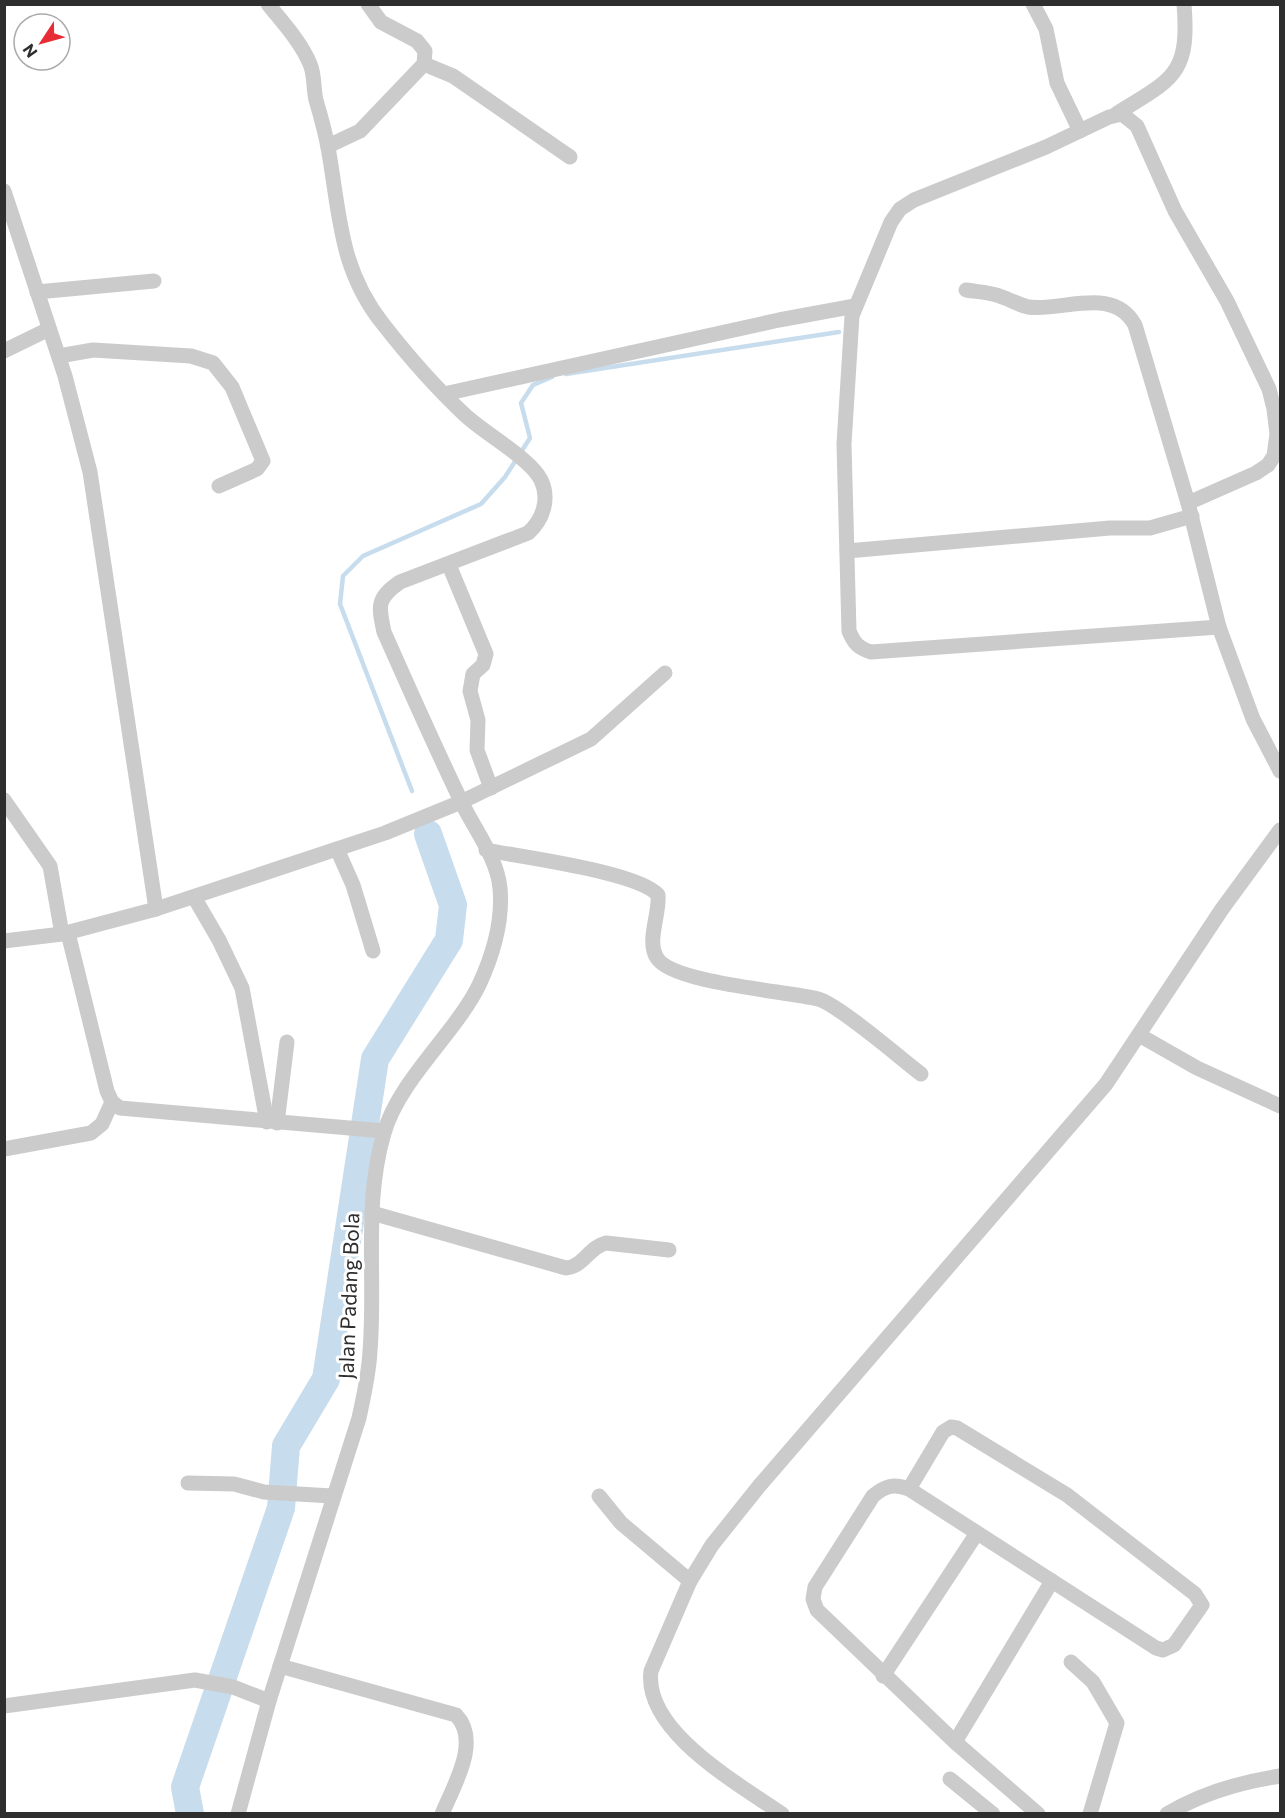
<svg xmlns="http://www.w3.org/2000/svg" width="1285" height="1818" font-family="Commissioner,sans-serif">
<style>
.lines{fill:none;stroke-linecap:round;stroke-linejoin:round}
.stream{stroke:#c7dcec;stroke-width:4.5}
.river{stroke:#c7dcec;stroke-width:28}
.minor{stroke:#cbcbcb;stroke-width:15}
.labels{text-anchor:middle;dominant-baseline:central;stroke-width:6;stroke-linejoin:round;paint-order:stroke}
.street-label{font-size:21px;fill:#2e2e2e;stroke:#fff}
</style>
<rect width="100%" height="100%" fill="#fff"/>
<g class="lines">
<g class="stream">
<path d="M566,374L839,332"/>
<path d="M412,791L340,604L343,576L363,556L481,504L505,477L530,438L521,403L533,385L552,377"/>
</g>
<path class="river" d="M190,1814L185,1787L281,1508L286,1446L326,1379L375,1059L449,940L453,905L428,834"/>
<g class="minor">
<path d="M1033,4L1046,29L1057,83L1080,131"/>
<path d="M424,64L453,76L570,157"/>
<path d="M1116,114C1172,79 1190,76 1184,4"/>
<path d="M328,146L360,131L424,64L425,51L417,41L381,22L368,4"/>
<path d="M4,191L65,376L90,472L156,909"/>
<path d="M966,290C978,292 991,292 1002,297C1011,300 1019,305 1028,307C1063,312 1113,285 1135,325L1188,503L1219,627L1253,719L1280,771"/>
<path d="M37,292L154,281"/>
<path d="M4,351L49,329"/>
<path d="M59,356L93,350L191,356L213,363L232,387L263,461L257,469L219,486"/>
<path d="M444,394L779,320L855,306"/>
<path d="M1188,503L1256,473L1268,465L1274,456L1277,434L1274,409L1269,389L1227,301L1175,211L1137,126L1122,114L1109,117L1046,147L914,200L900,209L891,222L852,316L844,444L849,631C854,643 858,648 871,652L1219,627"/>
<path d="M847,551L1110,528H1150L1192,516"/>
<path d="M449,565L486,654L483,665L473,674L470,691L478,720L477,750L491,788"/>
<path d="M4,800L50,866L62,934"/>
<path d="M337,849L353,885L373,951"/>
<path d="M486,850C521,857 638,872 658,895C660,914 646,941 657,958C672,983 786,991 818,999C838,1004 900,1058 921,1074"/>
<path d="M194,897L219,940L242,988L267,1122"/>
<path d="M68,933L107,1091L112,1102L120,1108L384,1131"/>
<path d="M4,941L62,934L156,909L385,833L461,802L591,739L665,673"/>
<path d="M1139,1035L1197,1068L1280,1106"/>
<path d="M277,1123L287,1042"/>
<path d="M4,1149L91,1133L102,1124L112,1102"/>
<path d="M372,1213L566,1268C583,1267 589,1247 606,1243L669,1250"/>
<path d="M188,1483L234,1484L264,1492L332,1496"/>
<path d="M909,1489L943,1432L951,1427L957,1428L1067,1495L1195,1594L1202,1605L1174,1645L1163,1650L1156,1648L909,1489C894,1483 885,1486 873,1496L815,1587L813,1599L817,1610L955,1742L1038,1814"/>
<path d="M599,1496L621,1523L690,1581"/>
<path d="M1071,1662L1093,1682L1117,1723L1090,1814"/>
<path d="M280,1666L456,1715C481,1741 454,1785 442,1814"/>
<path d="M883,1676L977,1533"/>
<path d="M4,1706L195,1680L233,1687L269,1701"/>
<path d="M955,1742L1052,1581"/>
<path d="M950,1779L993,1814"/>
<path d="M238,1814L269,1701L359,1418C364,1395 369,1373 370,1351C376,1278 363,1204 384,1133C399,1080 455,1034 479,985C493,955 503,921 500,888C497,857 474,829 461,801C434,745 409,688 384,632C378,605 377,598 400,582L528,533C543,520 550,499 541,480C531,459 484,433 465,415C435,387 408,356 383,324C340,270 340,217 329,153C326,135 321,117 316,100C313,88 315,75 310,64C301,42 283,23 268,4"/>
<path d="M782,1814C739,1784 643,1731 651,1671L690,1581L712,1545L760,1485L1106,1084L1222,909L1280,830"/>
<path d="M1167,1814C1202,1793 1240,1782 1280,1776"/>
</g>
</g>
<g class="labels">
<g class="street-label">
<text transform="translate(348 1296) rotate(-88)">Jalan Padang Bola</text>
</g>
</g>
<rect width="1285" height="1818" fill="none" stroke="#2e2e2e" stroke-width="12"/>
<g transform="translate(42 42) rotate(234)"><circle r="28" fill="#ffffff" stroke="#ababab" stroke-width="1.5"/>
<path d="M0-4.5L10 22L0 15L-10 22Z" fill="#e82c35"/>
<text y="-9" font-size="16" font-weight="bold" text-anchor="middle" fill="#2e2e2e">N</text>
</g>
</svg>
